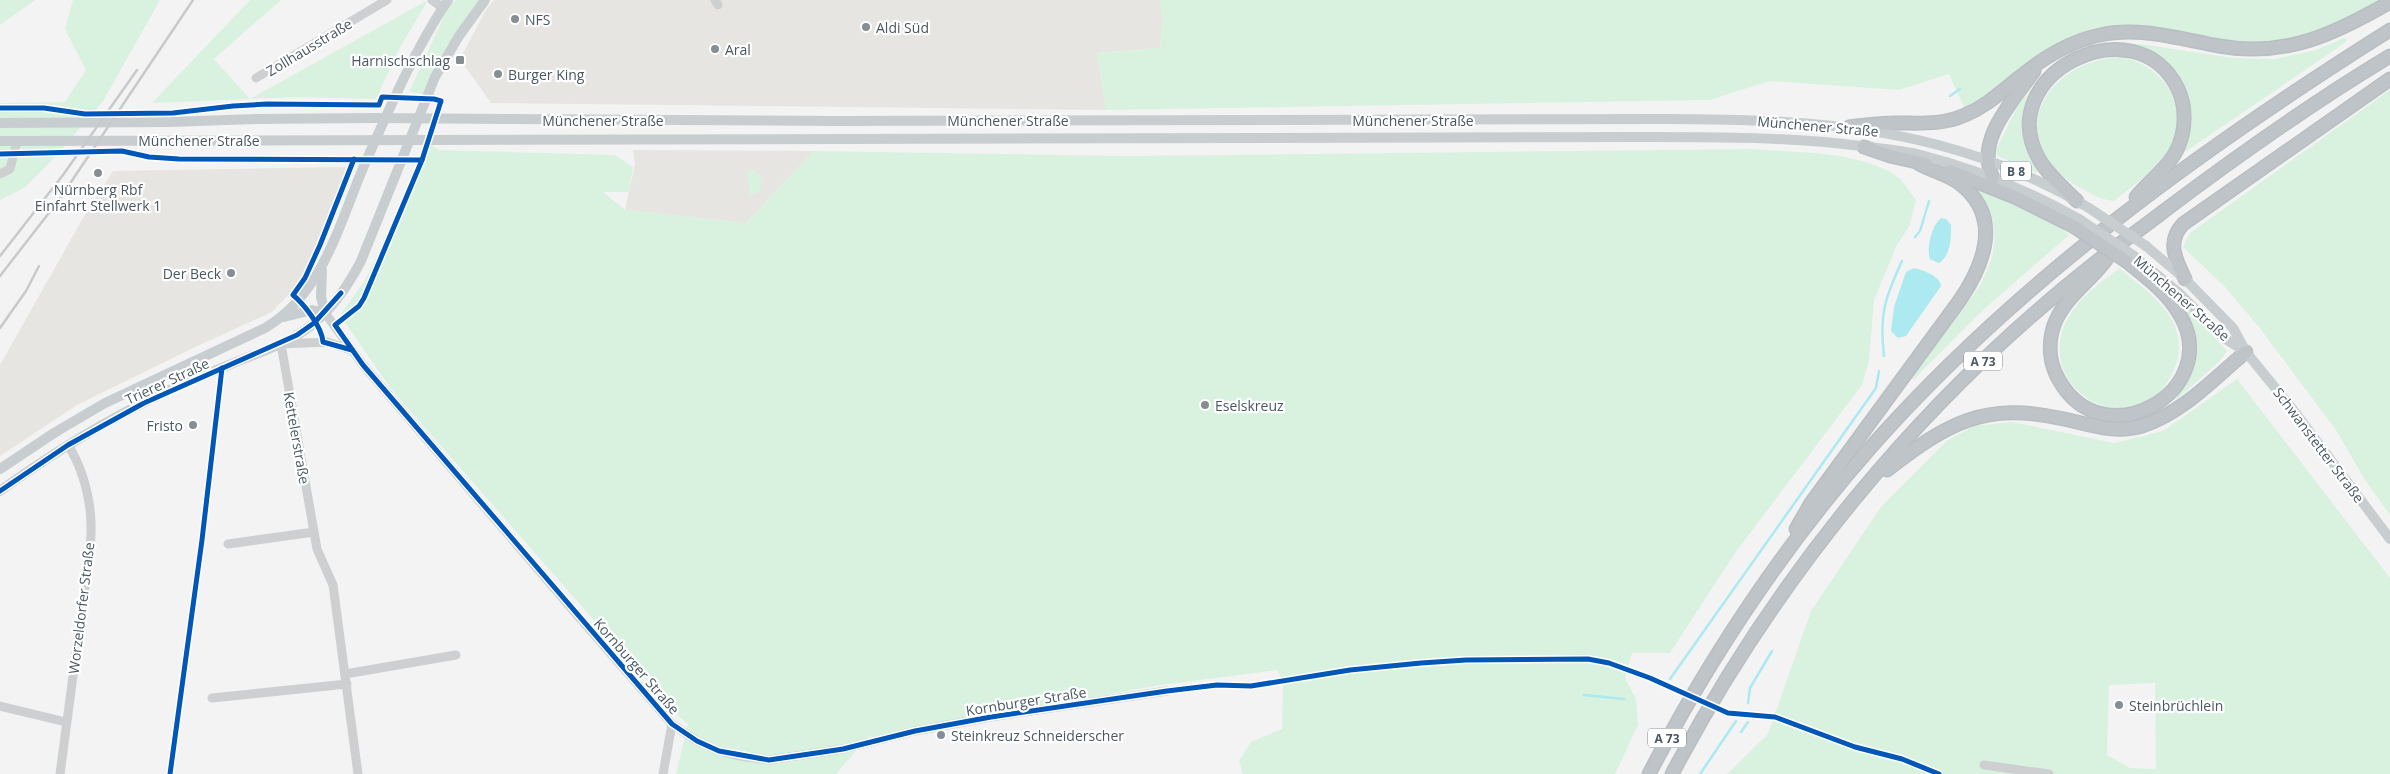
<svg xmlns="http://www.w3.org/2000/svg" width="2390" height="774" font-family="'Open Sans',sans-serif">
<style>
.commercial{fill:#e6e5e2}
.green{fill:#d8f2df;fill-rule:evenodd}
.water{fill:#ace9f0}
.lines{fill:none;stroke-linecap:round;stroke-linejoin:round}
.stream{stroke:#ace9f0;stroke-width:2.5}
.highway-casing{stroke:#b8bec2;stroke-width:15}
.minor{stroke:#cdcfd1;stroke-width:9}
.major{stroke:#c8ced0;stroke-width:10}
.highway{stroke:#bec4c8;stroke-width:12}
.rail{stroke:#c8c9cb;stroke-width:2.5}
.highway-bridge-casing{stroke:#b8bec2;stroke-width:15;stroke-linecap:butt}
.major-bridge{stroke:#c8ced0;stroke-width:10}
.highway-bridge{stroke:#bec4c8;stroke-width:12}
.cycleway-casing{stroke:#fff;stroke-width:8}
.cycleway{stroke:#0057b8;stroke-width:5}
.poi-dot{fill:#848e93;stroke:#fff;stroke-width:2}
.labels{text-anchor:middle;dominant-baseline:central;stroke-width:4.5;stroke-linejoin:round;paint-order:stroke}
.shield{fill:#fff;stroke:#808a90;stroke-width:1}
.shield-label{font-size:12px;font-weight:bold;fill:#495860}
.poi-label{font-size:14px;fill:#495860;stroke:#fff;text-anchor:start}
.street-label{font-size:14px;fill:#495860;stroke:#fff}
</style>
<rect width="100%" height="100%" fill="#f3f3f3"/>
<g class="commercial">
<path d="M494,0H1160L1163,19L1160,48L1097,53L1106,110L491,103L460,59L487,8Z"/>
<path d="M633,150L814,151L746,223L625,210L635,164Z"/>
<path d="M348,167L302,280L272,312L193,348L77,405L0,456V365L83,218L113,171Z"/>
</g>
<g class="green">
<path d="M0,0H35L0,25Z"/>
<path d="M73,0H160L103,101L57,155L24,188L0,200V103L65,102L86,70L65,29Z"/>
<path d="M250,0H281L214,59L250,99L428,0L398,51L376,99L299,97L152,103Z"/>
<path d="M455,0H481L446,48L423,94L409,92L448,8Z"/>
<path d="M1160,0H2382L2358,14L2309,37L2251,45L2192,36L2176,30L2123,25L2095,28L2071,36L2047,50L1981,101L1964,107L1949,74L1899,90L1769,81L1710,100L1106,110L1097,53L1160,48L1163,19Z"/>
<path d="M2344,38L2347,39L2346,42L2185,152C2184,142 2191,132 2192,122C2193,92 2173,59 2144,49C2135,47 2126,47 2118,44H2140L2233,58L2275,59L2316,50Z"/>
<path d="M2122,57C2168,67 2195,114 2165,155C2151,174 2131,187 2114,201C2100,200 2090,193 2079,187C2001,142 2042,60 2122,57Z"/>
<path d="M2036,84C2035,88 2033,90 2031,94C2022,120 2024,148 2038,171L2036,173L1998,156L1995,152L2017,107Z"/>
<path d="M2390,90V515L2365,480L2336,430L2259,327L2224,286L2183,247L2190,233Z"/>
<path d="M431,145L439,150L615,155L633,167L629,192H603L625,210L746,223L814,151L1127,156L1752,149C1796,153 1864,150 1900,179C1906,185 1911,194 1916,200L1909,227L1897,245L1874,300L1869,361L1862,385L1735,553L1670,653H1632L1625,678L1636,699L1638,725L1615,774H1243L1239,761L1251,742L1282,729L1283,685L1278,670L1161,685L868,737L836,774H676L688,724L678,716L391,389L340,315L364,282Z"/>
<path d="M748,169L755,170L762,179L759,192L749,196Z"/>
<path d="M1975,188C1990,191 2062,224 2069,235L1982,311L1913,380L1912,378C1925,360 1938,343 1951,325C1973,296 2001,264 1993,225C1989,208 1978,199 1975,188Z"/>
<path d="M2119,268C2152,295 2195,323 2173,372C2137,449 2029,391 2068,318C2080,296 2101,283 2119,268Z"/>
<path d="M2176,296L2227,351L2220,361L2176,400L2189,369L2175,298Z"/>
<path d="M2237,379L2390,578V774H1727L1768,734L1811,611L1881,507L1948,440L1974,426L2012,422L2114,443L2163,431ZM2155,683L2156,769L2130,768L2107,755L2109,685Z"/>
</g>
<g class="water">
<path d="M1941,218L1946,219L1951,225C1951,238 1951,255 1939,263L1930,259C1926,248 1932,225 1941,218Z"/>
<path d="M1914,268C1923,270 1940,276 1941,286L1906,336L1898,338L1891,331L1894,307L1906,272Z"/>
</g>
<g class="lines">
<g class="stream">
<path d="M1950,96L1960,89"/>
<path d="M1915,237L1920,231L1929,201"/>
<path d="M1884,356C1879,314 1885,298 1902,261"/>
<path d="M1670,679L1876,388L1879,371"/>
<path d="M1584,695L1624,699"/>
<path d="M1748,703L1750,688L1772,651"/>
<path d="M1741,732L1748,722"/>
<path d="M1700,774L1736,721"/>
</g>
<defs>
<g id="highway">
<path d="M1849,127C1865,125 1882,123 1898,123C1921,123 1943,125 1965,115C1987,106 2002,91 2020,77C2043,58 2071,41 2100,35C2140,26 2180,39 2219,46C2285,58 2335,34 2390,2"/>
<path d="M1864,147L1890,156L1926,164"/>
<path d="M1950,171L2017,198L2073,226"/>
<path d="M1993,178C1974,140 2014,100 2034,71"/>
<path d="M2077,201C2064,188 2048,175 2039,159C1991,74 2136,2 2178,89C2186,106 2186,127 2179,145C2171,166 2150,180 2136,197"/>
<path d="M2108,257C2092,281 2064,297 2054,325C2048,343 2049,363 2059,380C2104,460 2224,390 2180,315C2167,292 2146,277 2126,261"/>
<path d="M2185,279C2176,260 2166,242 2183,224L2390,79"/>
<path d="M1887,470C1948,423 1984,401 2064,419C2091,425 2115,434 2142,426C2183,413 2214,378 2246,352"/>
<path d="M1796,529L1811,503L1960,300C1985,263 2003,216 1959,183C1947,174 1931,171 1918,163"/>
<path d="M1649,774C1710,657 1783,547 1871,447C2019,280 2201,149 2390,30"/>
<path d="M1672,774C1775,579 1917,404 2090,267C2114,247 2140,230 2164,211C2237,156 2312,103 2390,56"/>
</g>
</defs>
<use href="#highway" class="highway-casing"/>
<g class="minor">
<path d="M432,0L443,8"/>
<path d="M715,0L718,5"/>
<path d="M256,78L387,0"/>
<path d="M0,174L10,169L17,141"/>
<path d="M325,313L363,365L572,609L672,724L697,741L719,751L739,756L769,760L843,749L915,731L991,717L1167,691"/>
<path d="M351,350L327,342L281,344L317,549L333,585L358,774"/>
<path d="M228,544L314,532"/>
<path d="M345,674L456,655"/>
<path d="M212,698L347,684"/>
<path d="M0,706L66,722"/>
<path d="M1984,765L2049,774"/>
<path d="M60,774C67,719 75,663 82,608C86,576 94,542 90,509C87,487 80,464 68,445"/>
<path d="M663,774L672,724"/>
</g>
<g class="major">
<path d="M0,123L170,122L257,119L373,118L835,121L1665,119C1819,119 1953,127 2089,208"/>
<path d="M0,141L1648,137C1719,137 1790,137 1861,146C1881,149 1901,150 1921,155C1977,169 2029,191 2079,219"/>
<path d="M2146,246L2185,279L2233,328L2246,352L2294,411L2390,539"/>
<path d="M2134,256L2178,292L2224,338L2243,350"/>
<path d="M322,270L321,297L325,313"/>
<path d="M284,317L312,310L325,313"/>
<path d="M0,469L54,433L105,403L265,328C325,293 340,219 367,159C391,105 415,49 448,0"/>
<path d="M0,491C50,455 103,422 159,395C187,381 217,370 246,358C269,349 294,340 313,324C334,307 349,284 361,261L435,77L459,36L485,0"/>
</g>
<use href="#highway" class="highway"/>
<g class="rail">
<path d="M0,256L63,175L137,70"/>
<path d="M0,276L59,200L193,0"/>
<path d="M0,328L26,291L39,266"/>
</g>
<defs>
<path id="highway-bridge" d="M2073,226L2126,261"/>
</defs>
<use href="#highway-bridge" class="highway-bridge-casing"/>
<g class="major-bridge">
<path d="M2089,208L2146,246"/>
<path d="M2079,219L2134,256"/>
</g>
<use href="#highway-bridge" class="highway-bridge"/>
<defs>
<g id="cycleway">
<path d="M0,108H44L85,114L173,113L233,106L267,104L379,105L382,97L434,99L441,101L422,160L364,298L359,306L335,325L363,365L672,724L697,741L719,751L769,760L843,749L915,731L991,717L1167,691L1217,685L1251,686L1350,670L1421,663L1466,660L1588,659L1609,663L1650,678L1728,713L1775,717L1855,747L1902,759L1939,774"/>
<path d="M0,154L122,151L149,157L179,159L422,160"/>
<path d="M352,350L323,342C322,327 304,304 293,295L305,278L320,245L354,159"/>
<path d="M0,491L68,445L144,403L297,335L314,323L341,293"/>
<path d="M170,774L202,540L222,368"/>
</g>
</defs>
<use href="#cycleway" class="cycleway-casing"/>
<use href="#cycleway" class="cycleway"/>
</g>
<g class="poi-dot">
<circle cx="515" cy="19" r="5"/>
<circle cx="866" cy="27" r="5"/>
<circle cx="715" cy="49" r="5"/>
<rect x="455" y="55" width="10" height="10" rx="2.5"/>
<circle cx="498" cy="74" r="5"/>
<circle cx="98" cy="173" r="5"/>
<circle cx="231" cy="273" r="5"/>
<circle cx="1205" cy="405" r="5"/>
<circle cx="193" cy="425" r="5"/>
<circle cx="2119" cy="705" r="5"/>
<circle cx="941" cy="735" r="5"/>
</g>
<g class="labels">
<g class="shield">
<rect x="2001" y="161.5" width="30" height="19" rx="4"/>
<rect x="1964" y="351.5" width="38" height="19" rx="4"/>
<rect x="1648" y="728.5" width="38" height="19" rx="4"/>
</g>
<g class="shield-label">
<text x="2016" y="171">B 8</text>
<text x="1983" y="361">A 73</text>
<text x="1667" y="738">A 73</text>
</g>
<g class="poi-label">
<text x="525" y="19">NFS</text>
<text x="876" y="27">Aldi Süd</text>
<text x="725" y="49">Aral</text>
<text x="450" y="60" text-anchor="end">Harnischschlag</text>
<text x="508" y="74">Burger King</text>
<text x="98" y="189" text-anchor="middle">Nürnberg Rbf<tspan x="98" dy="16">Einfahrt Stellwerk 1</tspan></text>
<text x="221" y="273" text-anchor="end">Der Beck</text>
<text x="1215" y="405">Eselskreuz</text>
<text x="183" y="425" text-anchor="end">Fristo</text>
<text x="2129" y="705">Steinbrüchlein</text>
<text x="951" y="735">Steinkreuz Schneiderscher</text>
</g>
<g class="street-label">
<text transform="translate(309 47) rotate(-31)">Zollhausstraße</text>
<text x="603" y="120">Münchener Straße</text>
<text x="1008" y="120">Münchener Straße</text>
<text x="1413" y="120">Münchener Straße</text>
<text transform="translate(1818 126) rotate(5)">Münchener Straße</text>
<text x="199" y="140">Münchener Straße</text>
<text transform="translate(2182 298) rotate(41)">Münchener Straße</text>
<text transform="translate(167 381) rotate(-25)">Trierer Straße</text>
<text transform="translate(297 438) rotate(80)">Kettelerstraße</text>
<text transform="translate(2319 445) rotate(53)">Schwanstetter Straße</text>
<text transform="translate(81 608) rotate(-83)">Worzeldorfer Straße</text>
<text transform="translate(637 666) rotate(49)">Kornburger Straße</text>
<text transform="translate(1026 701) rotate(-9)">Kornburger Straße</text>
</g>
</g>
</svg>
